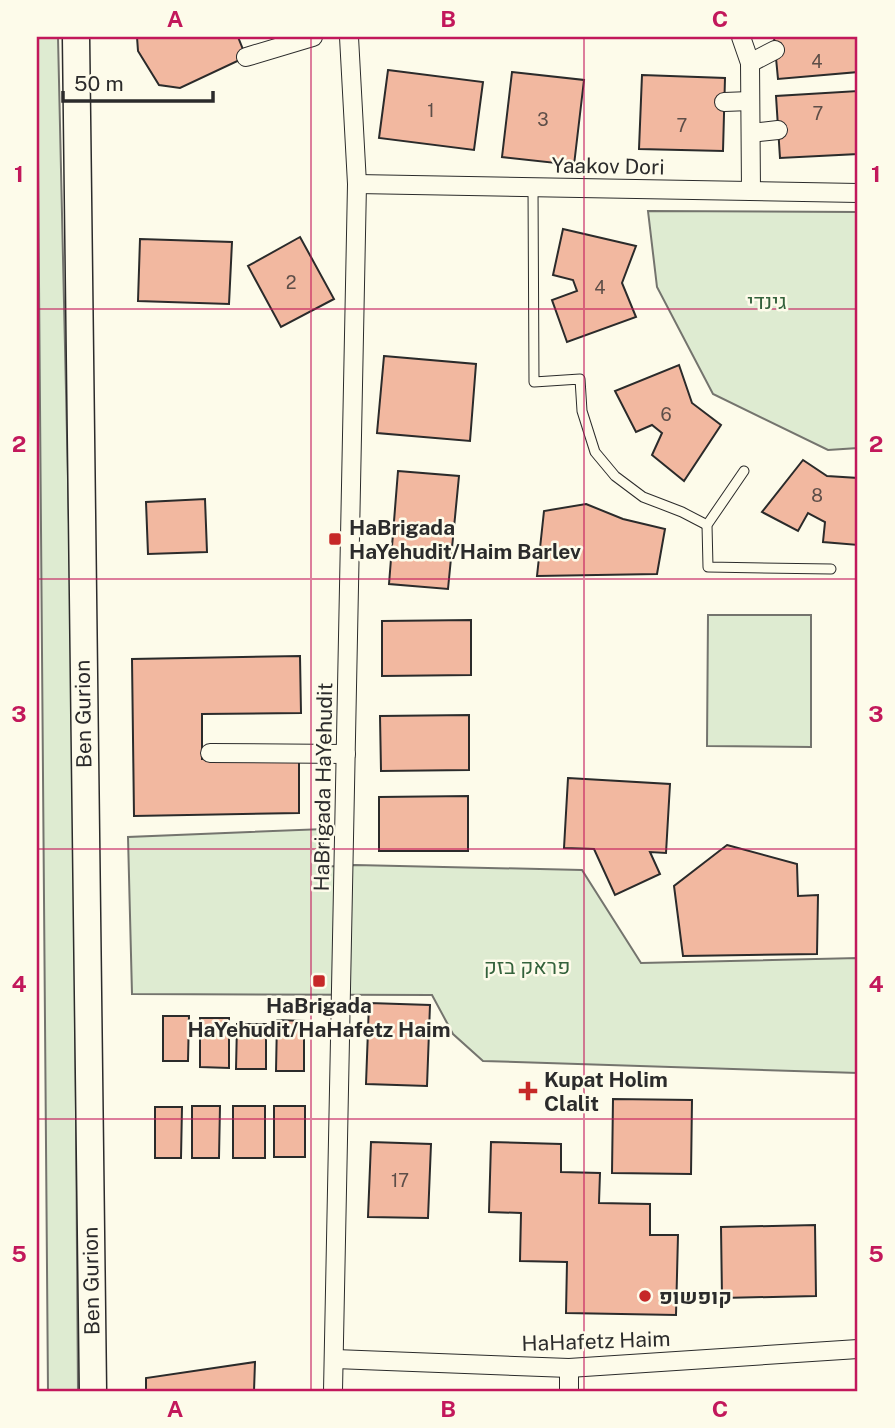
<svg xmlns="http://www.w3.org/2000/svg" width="895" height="1428" font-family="'Public Sans',Heebo,sans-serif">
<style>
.green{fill:#deebd1;stroke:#74746e;stroke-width:2}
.building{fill:#f2b8a0;stroke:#2b2b2b;stroke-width:2}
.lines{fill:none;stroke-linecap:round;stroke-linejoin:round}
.lane-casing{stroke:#2b2b2b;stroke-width:11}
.street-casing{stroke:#2b2b2b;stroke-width:20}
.secondary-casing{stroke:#2b2b2b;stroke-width:29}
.lane{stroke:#fdfbea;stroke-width:9}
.street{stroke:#fdfbea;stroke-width:18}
.secondary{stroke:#fdfbea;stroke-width:26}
.grid{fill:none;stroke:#c2185b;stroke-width:2;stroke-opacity:0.55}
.poi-dot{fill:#c62828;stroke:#fdfbea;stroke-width:2.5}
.labels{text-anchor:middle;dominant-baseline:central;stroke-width:5;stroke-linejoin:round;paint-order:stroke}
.number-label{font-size:18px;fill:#5d4e48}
.street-label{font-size:21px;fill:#2b2b2b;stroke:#fdfbea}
.park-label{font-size:21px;fill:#34623c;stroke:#fdfbea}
.poi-label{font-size:21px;font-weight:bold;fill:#2b2b2b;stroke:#fdfbea;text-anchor:start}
.neatline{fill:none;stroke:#c2185b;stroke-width:2.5}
.grid-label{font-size:23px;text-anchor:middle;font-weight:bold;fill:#c2185b}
</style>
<rect width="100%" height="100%" fill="#fdfbea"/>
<g class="green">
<path d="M37,37H58L73,700L78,1391H48Z"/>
<path d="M648,211L858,212V448L828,450L713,394L657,287Z"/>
<path d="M708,615H811V747L707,746Z"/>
<path d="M324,829L321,867L355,865L582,870L641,963L858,958V1073L483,1061L453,1034L432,995L132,994L128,837Z"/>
</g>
<g class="building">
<path d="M137,37H238L246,57L180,88L159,85L138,51Z"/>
<path d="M774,37H858V72L778,79Z"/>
<path d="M388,70L483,82L474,150L379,138Z"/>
<path d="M512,72L584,80L574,165L502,157Z"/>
<path d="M642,75L725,78L723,151L639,149Z"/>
<path d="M858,91V154L780,158L776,96Z"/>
<path d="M563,229L636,246L622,283L636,317L567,342L552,300L577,291L573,280L553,275Z"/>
<path d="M300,237L334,299L281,327L248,266Z"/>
<path d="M140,239L232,242L229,304L138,301Z"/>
<path d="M384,356L476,364L470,441L377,433Z"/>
<path d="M679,365L692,403L721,425L684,481L652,455L662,433L652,425L636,432L615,391Z"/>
<path d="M803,460L827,476L858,478V545L823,542L825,522L808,513L798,531L762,512Z"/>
<path d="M398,471L459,476L448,589L389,584Z"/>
<path d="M205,499L207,552L148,554L146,502Z"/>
<path d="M586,504L623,519L665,529L657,574L537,576L544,511Z"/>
<path d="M471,620V675L382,676V621Z"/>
<path d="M300,656L301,713L202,714V759L299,757V813L134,816L132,659Z"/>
<path d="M469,715V770L381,771L380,716Z"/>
<path d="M568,778L670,784L666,853L650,852L660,874L615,895L594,849L564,848Z"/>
<path d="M468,796V851H379V797Z"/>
<path d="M727,845L797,864L798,896L818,895L817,954L683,956L674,886Z"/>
<path d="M369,1003L430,1005L427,1086L366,1084Z"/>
<path d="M163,1016H189L188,1061H163Z"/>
<path d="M200,1018H229V1068L200,1067Z"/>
<path d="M277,1020L304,1021V1071H276Z"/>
<path d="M237,1024H266V1069H236Z"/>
<path d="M613,1099L692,1100L691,1174L612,1173Z"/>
<path d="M192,1106H220L219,1158H192Z"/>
<rect x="233" y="1106" width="32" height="52"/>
<rect x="274" y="1106" width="31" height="51"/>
<path d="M155,1107H182L181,1158H155Z"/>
<path d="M371,1142L431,1144L428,1218L368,1217Z"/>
<path d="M491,1142L561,1144V1172L600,1173L599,1203L650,1204V1235H678L676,1315L566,1313L567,1262L520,1261L521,1213L489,1212Z"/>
<path d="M815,1225L816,1296L722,1298L721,1227Z"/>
<path d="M255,1362L254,1391H146V1378Z"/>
</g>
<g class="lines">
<defs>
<g id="lane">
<path d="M533,187L534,382L580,379L582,411L595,452L615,476L643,497L682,512L707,525"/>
<path d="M744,471L707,525L708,567L831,569"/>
</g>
<g id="street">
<path d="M741,37L750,63L751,191"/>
<path d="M246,57L313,37"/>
<path d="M750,63L775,50"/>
<path d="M724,102L750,101"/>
<path d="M751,133L778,130"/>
<path d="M357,184L858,193"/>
<path d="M210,753L346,754"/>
<path d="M335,1359L569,1368L858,1349"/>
<path d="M333,1391L357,184L349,37"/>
<path d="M569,1391V1368"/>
</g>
<path id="secondary" d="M76,37L93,1391"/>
</defs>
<use href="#lane" class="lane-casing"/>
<use href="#street" class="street-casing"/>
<use href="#secondary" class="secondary-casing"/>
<use href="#lane" class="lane"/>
<use href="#street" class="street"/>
<use href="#secondary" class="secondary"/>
</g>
<path class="grid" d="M311,37V1391M584,37V1391M37,309H858M37,579H858M37,849H858M37,1119H858"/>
<g class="poi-dot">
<rect x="328" y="532" width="14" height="14" rx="3.5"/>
<rect x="312" y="974" width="14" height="14" rx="3.5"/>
<path d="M524.5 1080.5h7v7h7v7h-7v7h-7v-7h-7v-7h7z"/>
<circle cx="645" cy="1296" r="7"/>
</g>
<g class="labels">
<g class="number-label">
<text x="817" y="61">4</text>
<text x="431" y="110">1</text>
<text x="818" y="113">7</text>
<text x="543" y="119">3</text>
<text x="682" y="125">7</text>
<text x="291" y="282">2</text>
<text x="600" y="287">4</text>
<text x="666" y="414">6</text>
<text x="817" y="495">8</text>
<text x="400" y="1180">17</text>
</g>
<g class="street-label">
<text transform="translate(608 166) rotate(1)">Yaakov Dori</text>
<text transform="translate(83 714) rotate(-91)">Ben Gurion</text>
<text transform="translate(323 787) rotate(-89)">HaBrigada HaYehudit</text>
<text transform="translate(91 1281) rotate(-91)">Ben Gurion</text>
<text transform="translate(596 1341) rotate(-2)">HaHafetz Haim</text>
</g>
<g class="park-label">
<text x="767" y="301">גינדי</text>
<text x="527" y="966">פראק בזק</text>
</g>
<g class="poi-label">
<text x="349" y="527">HaBrigada<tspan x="349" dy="24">HaYehudit/Haim Barlev</tspan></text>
<text x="319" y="1005" text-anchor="middle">HaBrigada<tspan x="319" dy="24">HaYehudit/HaHafetz Haim</tspan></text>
<text x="544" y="1079">Kupat Holim<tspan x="544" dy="24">Clalit</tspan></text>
<text x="659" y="1296">קופשופ</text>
</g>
</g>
<rect width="895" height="1428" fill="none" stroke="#fdfbea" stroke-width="77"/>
<path d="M63 91v10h150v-10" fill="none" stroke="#2b2b2b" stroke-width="3.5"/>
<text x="74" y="91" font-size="21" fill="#2b2b2b" stroke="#fdfbea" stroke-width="5" paint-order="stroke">50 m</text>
<rect x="38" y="38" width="818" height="1352" class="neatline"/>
<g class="grid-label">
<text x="175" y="27">A</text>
<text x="448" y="27">B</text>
<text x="720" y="27">C</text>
<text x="19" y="182">1</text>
<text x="876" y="182">1</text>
<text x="19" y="452">2</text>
<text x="876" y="452">2</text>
<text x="19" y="722">3</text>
<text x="876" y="722">3</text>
<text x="19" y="992">4</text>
<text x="876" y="992">4</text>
<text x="19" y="1262">5</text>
<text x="876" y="1262">5</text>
<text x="175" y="1417">A</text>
<text x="448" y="1417">B</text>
<text x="720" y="1417">C</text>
</g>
</svg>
